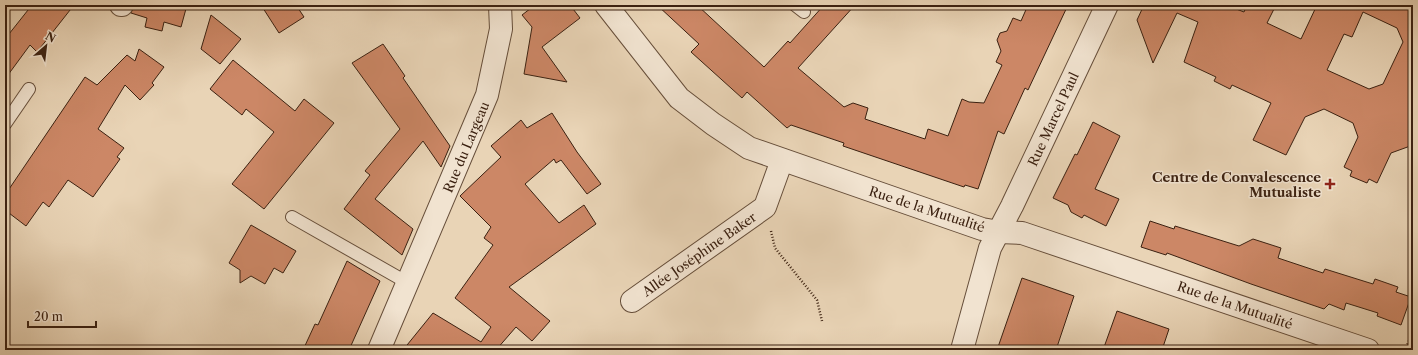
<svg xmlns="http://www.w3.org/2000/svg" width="1418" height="355" font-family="'Libre Caslon Text',serif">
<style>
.building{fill:#cc8766;stroke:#3b2111;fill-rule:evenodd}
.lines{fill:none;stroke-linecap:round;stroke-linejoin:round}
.service-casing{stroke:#664e3a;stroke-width:14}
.minor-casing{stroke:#664e3a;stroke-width:24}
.tertiary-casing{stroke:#664e3a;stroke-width:24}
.path{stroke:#3b2111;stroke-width:2.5;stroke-dasharray:1 2;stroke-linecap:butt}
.service{stroke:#f1e3d0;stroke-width:12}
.minor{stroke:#f1e3d0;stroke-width:22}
.tertiary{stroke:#f1e3d0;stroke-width:22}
.poi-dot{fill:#8f2418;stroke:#f1e3d0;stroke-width:1.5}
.labels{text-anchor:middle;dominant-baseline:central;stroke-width:3;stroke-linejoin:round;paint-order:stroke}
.street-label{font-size:13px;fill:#3b2111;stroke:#f1e3d0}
.poi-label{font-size:13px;font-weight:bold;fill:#3b2111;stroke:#f1e3d0;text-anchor:end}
</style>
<rect width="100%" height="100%" fill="#e9d4b6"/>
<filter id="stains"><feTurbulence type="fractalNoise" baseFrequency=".005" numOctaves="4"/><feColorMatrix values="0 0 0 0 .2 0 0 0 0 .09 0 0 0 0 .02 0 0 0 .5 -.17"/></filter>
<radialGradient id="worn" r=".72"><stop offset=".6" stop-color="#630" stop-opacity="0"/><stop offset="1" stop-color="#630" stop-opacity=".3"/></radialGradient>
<g class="building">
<path d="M32,5H74L37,52L30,45L5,79V39Z"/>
<path d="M134,5H187L181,27L164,22L162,31L145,27L147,18L131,13Z"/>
<path d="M261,5H296L304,17L279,33Z"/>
<path d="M535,5H570L580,18L542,47L567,82L524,74L532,27L522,15Z"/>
<path d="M657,5H697L764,67L788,41L790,43L824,5H855L798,68L844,107L853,103L868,108L865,119L925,139L928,129L948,136L962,99L969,102L984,103L1002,65L996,62L1001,51L997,40L1000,33L1007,31L1013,18L1021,21L1028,5H1068L1028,90L1025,88L1004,134L998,131L978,189L965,185L964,187L843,146L844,143L791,125L787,128L747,92L742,98L691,52L699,44Z"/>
<path d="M1144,5H1226L1244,12L1247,5H1276L1267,23L1301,39L1317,5H1413V145L1391,153L1377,183L1369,179L1367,183L1350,176L1352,171L1344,167L1358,137L1353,123L1324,109L1305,117L1286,155L1253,140L1271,103L1232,85L1230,89L1214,81L1216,77L1184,62L1198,22L1177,13L1153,63L1137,20ZM1363,12L1397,28L1403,42L1383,84L1369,89L1327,70L1344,34L1352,37Z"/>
<path d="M211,15L241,39L220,64L201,49Z"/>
<path d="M383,44L405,76L403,78L450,146L441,167L423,141L375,199L413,229L402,255L344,209L370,175L365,171L400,129L352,63Z"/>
<path d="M139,49L164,67L152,83L154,85L140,100L125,85L98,129L124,148L117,157L120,159L93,197L68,180L49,207L43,202L26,226L5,210V195L85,77L97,85L127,55L135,61Z"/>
<path d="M233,60L295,111L304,99L334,123L264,209L232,184L274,132L246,109L242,115L210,89Z"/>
<path d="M552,113L577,152L601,184L587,194L561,160L556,163L554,159L525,184L559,223L584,205L596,224L509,287L550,321L532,341L516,327L496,350H403L433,313L481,342L491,327L455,298L493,245L484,238L491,227L460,196L501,157L491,146L521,120L527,128Z"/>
<path d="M1093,122L1120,136L1095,189L1119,199L1106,226L1084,215L1082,218L1071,212L1068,205L1053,198L1075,154L1077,155Z"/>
<path d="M1150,221L1174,229L1175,226L1239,246L1253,239L1281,248L1278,258L1323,273L1325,269L1373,284L1375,279L1398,287L1396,292L1411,297L1401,325L1377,316L1378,313L1346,303L1344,310L1329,304L1324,309L1251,284L1167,253L1166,255L1141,247Z"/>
<path d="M251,225L296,251L283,273L274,268L265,284L251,276L240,283V270L229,263Z"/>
<path d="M347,261L380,281L349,350H303L315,324L318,325Z"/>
<path d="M1022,278L1074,296L1056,350H997Z"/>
<path d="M1117,311L1169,329L1162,350H1103Z"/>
</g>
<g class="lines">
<defs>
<g id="service">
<path d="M795,5L804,12"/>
<path d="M5,124L29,89"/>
<path d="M292,217L408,283"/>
</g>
<g id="minor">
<path d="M121,5H122"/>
<path d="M606,5L679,98L713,124L749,148L982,229L999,232L1022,233L1368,350"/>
<path d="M632,301L765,207L782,160"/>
<path d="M962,350L990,248L1012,206L1107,5"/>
</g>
<path id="tertiary" d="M379,350L487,95L501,29L500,5"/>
</defs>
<use href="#service" class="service-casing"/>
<use href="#minor" class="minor-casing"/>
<use href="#tertiary" class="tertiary-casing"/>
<g class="path">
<path d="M771,231L775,248L817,300L822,321"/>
<path d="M1405,350L1413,332"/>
</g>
<use href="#service" class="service"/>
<use href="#minor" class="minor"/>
<use href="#tertiary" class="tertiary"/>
</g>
<path class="poi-dot" d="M1328 178h4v4h4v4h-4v4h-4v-4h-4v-4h4z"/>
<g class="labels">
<g class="street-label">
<text transform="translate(1053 119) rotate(-65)">Rue Marcel Paul</text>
<text transform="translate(466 147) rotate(-67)">Rue du Largeau</text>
<text transform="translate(927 209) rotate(18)">Rue de la Mutualité</text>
<text transform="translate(699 254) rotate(-35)">Allée Joséphine Baker</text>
<text transform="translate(1235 305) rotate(19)">Rue de la Mutualité</text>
</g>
<g class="poi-label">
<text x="1321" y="177">Centre de Convalescence<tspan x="1321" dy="15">Mutualiste</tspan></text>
</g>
</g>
<rect width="1418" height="355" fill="none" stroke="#e9d4b6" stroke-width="20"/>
<rect x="6" y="6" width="1406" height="343" fill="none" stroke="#3b2111" stroke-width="2"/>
<rect x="10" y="10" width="1398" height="335" fill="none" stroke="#3b2111"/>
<g transform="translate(46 46) rotate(28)" stroke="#f1e3d0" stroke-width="3" paint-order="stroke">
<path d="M0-3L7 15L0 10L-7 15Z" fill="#3b2111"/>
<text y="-6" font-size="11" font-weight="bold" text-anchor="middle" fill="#3b2111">N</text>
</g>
<path d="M28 321v6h68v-6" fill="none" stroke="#3b2111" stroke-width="2"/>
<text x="34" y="321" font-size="12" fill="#3b2111" stroke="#f1e3d0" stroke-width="3" paint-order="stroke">20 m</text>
<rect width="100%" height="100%" filter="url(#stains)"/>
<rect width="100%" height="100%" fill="url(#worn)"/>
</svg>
